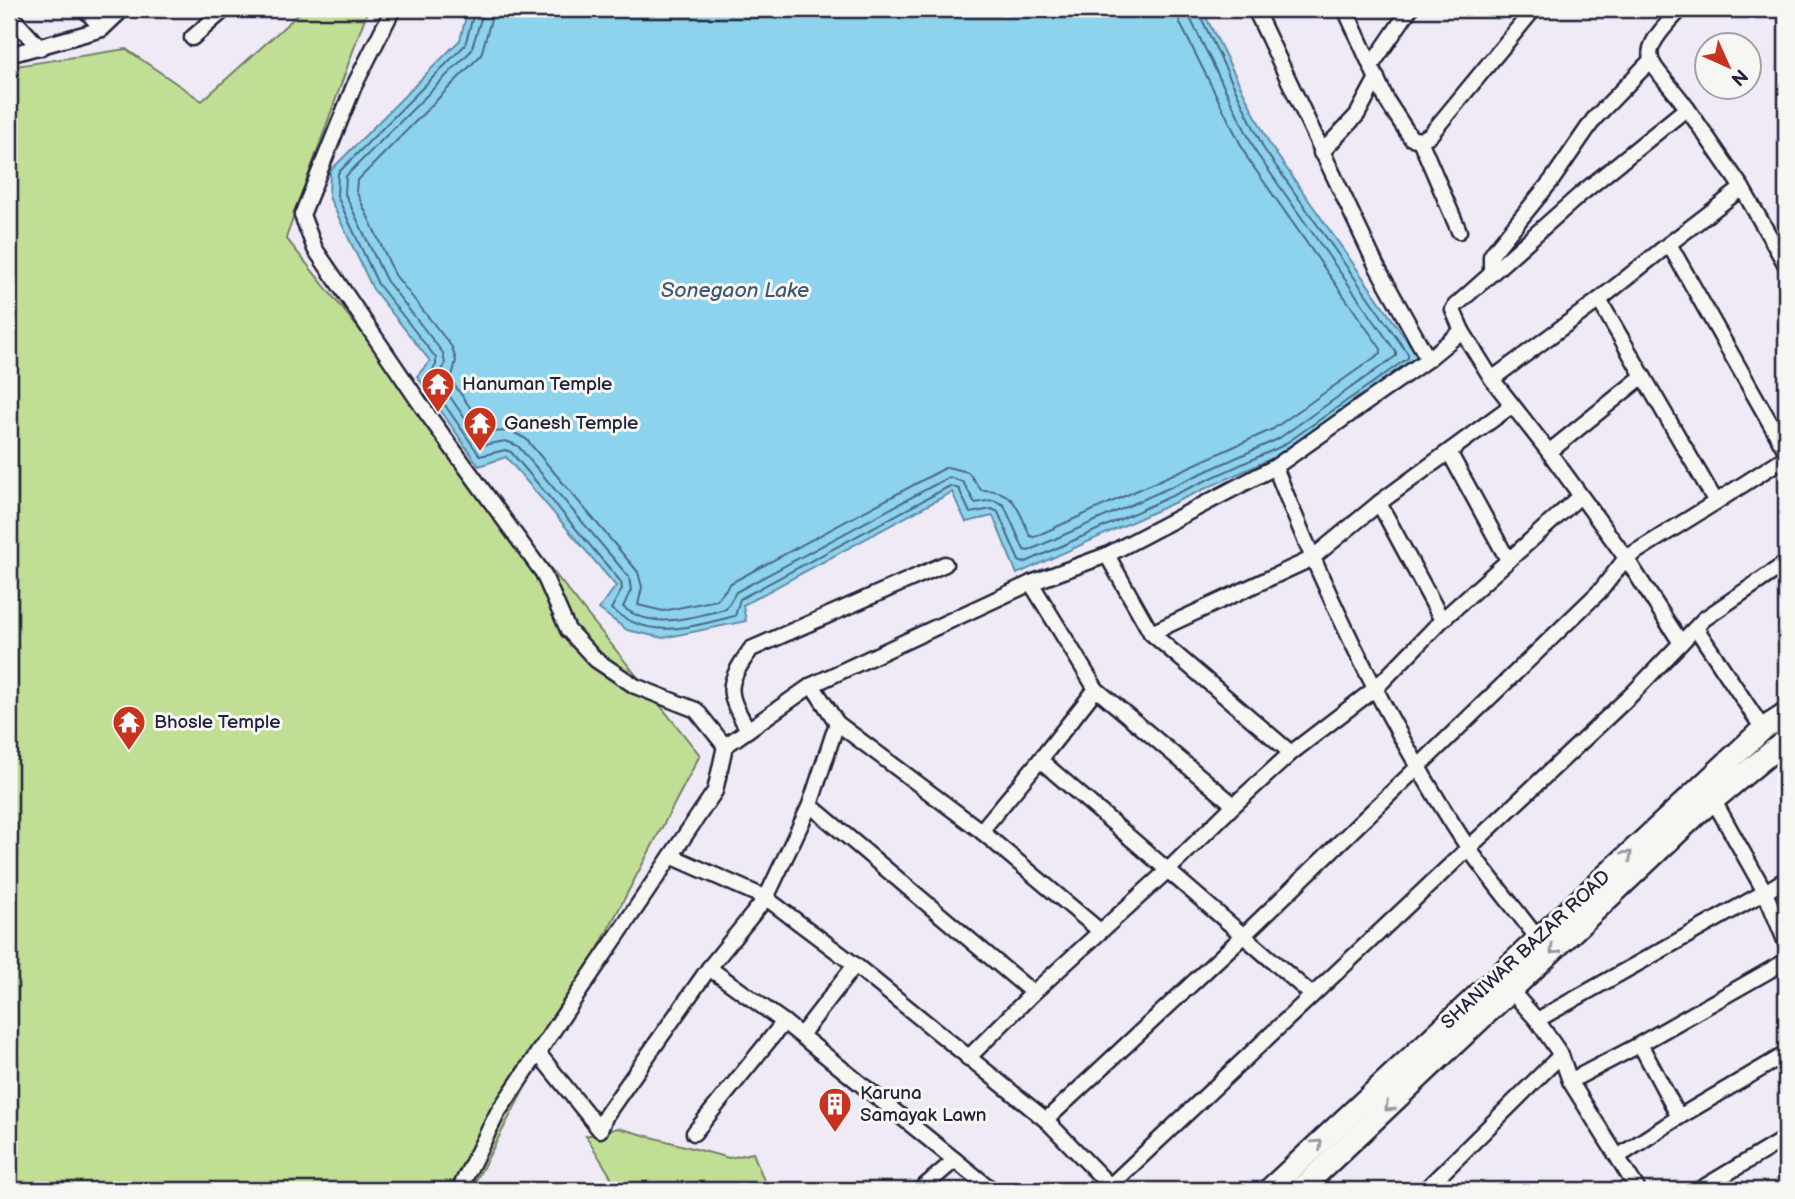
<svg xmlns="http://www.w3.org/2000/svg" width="1795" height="1199" font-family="'Balsamiq Sans',sans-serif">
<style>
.green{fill:#c1de95;stroke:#728068;stroke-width:2}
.water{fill:#8dd3ee;stroke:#628ca6;stroke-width:2}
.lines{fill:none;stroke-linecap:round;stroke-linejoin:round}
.shore{stroke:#4d6983;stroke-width:2}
.minor-casing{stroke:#22223b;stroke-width:19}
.secondary-casing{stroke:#22223b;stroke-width:26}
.minor{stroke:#f6f6f2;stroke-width:14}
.secondary{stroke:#f6f6f2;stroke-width:21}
.oneway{stroke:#9797a0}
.labels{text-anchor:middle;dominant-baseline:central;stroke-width:6;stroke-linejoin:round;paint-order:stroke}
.poi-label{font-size:19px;fill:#22223b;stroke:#f6f6f2;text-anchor:start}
.street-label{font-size:19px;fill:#22223b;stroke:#f6f6f2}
.water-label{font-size:21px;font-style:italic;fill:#425771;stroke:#f6f6f2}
</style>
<rect width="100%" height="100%" fill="#efeaf6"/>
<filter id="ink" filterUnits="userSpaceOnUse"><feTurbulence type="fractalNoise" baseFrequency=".0143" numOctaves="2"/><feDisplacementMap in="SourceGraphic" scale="14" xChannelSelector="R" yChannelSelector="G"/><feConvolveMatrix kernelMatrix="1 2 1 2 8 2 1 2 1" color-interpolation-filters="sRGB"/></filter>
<g filter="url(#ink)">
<g class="green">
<path d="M304,9H368L286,238L700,755L471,1190H9V67L126,49L202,101Z"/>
<path d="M618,1128L729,1158L753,1153L768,1190H619L586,1136Z"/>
</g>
<path class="water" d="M468,9H1202L1270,145L1420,359L1286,452L1017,574L993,516L966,522L952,492L743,605L746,621L663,638L627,630L599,609L616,586L506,457L479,466L417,376L430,361L373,289L329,197L330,171L460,40Z"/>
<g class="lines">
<g class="shore">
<path d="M475,9L465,45L338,173L337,196L378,284L436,358V365L427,379L480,456L505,450L511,452L621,582L622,589L611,609C651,641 689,627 735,616L740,599L950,486L959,489L970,513L992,509L998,512L1019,561L1024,563L1282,446L1408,358V354L1264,149L1197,9"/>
<path d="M484,9L471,51L346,176L345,194L386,280L443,353L445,364L438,379L483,445L506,441L518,446L629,577L631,590L623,607C653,631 692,617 726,609L736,592L949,477L963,482L975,503L993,500L1004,505L1024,550L1028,551L1278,439L1396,356V352L1257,154L1190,18L1188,9"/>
<path d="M494,9L481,55L357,181L356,191L395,275L452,347L456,361L451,380L487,432L511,431L526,439L638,572L642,587L638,605L663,611L717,600L731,583L947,467L968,472L981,490C1014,488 1019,510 1030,536L1034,537L1273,429L1381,353V349L1248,159L1180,23L1177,9"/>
</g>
<defs>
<g id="minor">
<path d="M85,9L102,29"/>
<path d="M393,9L354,86L302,215L315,249L428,415L543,573L568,630L596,660L635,686L696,710L725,746L715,791L498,1112L459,1190"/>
<path d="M1255,9L1376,265L1428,359"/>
<path d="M1345,9L1371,66"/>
<path d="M1410,9L1371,66L1387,101L1411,138L1420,140L1430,135L1534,9"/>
<path d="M1681,9C1630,61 1650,57 1687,108"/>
<path d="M9,14L40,48"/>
<path d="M192,38L225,9"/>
<path d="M9,55L102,29L123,9"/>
<path d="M1420,140L1459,231"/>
<path d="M1321,153L1357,115L1377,78"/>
<path d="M1742,188L1669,244L1786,451"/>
<path d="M1669,244L1599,300L1716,502L1786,457"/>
<path d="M1491,272V256L1495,250L1552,180L1594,119L1650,61"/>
<path d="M1599,300L1492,379L1549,452L1643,376"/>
<path d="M1462,331L1492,379"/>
<path d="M1449,452L1508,560"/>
<path d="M1275,467C1327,598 1389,728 1467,846C1489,878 1515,908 1538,939"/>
<path d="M1107,555L1151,633L1311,559L1379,503"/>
<path d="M1031,583L1096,689L1234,805"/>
<path d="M1442,620L1379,503L1511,406"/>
<path d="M1696,628L1763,729"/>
<path d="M1151,633L1291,753"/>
<path d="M1681,643L1626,558L1716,502"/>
<path d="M812,685L1031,583L1107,555L1275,467L1428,359L1462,331L1453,310L1455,306L1582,193L1687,108L1742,188L1786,265"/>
<path d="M837,723L981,831L1040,760L1312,995"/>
<path d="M748,730C726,691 725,686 751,649L945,564"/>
<path d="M1040,760L1096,689"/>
<path d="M810,805L1033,993"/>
<path d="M981,831L1100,931"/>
<path d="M671,856L766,898L810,805L837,723L812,685L725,746"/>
<path d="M1786,879L1765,892L1786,943"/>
<path d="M1786,961L1640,1044L1679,1117L1786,1054"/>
<path d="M709,968L784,1022L992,1190"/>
<path d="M1537,1020L1765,892L1714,801"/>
<path d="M801,1035L855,965"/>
<path d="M538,1053L600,1130L606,1115L709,968L766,898L855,965L1046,1120L1110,1186L1631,695L1704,619L1786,563"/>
<path d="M1561,1055L1570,1081L1641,1044"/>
<path d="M968,1058L1033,993L1168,870L1234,805L1291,753L1377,687L1442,620L1580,496"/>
<path d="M1570,1081L1638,1190"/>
<path d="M1046,1120L1242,937L1601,590L1626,558L1549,452"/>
<path d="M694,1133L784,1022"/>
<path d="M1619,1156L1679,1117"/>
<path d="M920,1190L955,1160"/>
<path d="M1425,1190L1561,1055L1537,1020L1506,985"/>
<path d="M1699,1190L1786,1138"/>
</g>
<g id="secondary">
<path d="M1269,1190L1763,729L1786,714"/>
<path d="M1300,1190L1699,812L1786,740"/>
</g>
</defs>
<use href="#minor" class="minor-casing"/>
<use href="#secondary" class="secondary-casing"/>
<use href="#minor" class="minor"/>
<use href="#secondary" class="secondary"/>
</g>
<defs><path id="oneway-chevron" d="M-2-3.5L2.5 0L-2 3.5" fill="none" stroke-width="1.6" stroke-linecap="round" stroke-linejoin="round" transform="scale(1.75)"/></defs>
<g class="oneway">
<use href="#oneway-chevron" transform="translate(1628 855) rotate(-43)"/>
<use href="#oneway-chevron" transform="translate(1554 950) rotate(136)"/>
<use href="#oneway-chevron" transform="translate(1389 1107) rotate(137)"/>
<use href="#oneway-chevron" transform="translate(1318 1144) rotate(-43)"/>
</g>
</g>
<defs>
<symbol id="temple-pin" viewBox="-11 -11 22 30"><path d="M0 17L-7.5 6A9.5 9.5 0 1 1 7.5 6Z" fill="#c8321e" stroke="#f6f6f2"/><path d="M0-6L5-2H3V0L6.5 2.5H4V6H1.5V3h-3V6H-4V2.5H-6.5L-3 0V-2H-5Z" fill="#fff"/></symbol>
<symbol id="building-pin" viewBox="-11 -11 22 30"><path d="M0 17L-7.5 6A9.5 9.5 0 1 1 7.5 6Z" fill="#c8321e" stroke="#f6f6f2"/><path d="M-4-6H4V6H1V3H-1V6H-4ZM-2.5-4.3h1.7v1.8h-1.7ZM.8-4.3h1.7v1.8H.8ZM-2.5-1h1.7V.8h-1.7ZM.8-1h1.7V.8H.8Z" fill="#fff"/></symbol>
</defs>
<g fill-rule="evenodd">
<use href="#temple-pin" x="419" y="365" width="38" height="52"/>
<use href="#temple-pin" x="461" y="404" width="38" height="52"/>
<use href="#temple-pin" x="110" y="703" width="38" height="52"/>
<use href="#building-pin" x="816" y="1085" width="38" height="52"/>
</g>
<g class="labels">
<g class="poi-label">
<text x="462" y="384">Hanuman Temple</text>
<text x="504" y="423">Ganesh Temple</text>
<text x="154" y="722">Bhosle Temple</text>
<text x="860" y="1093">Karuna<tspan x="860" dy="22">Samayak Lawn</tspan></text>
</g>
<g class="street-label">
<text transform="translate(1526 950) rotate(-43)">SHANIWAR BAZAR ROAD</text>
</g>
<g class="water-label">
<text x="735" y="290">Sonegaon Lake</text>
</g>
</g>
<rect width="1795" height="1199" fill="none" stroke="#f6f6f2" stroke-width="35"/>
<rect x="18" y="18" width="1760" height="1164" fill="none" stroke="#22223b" stroke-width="2.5" filter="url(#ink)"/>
<g transform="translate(1728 66) rotate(135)"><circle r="33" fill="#f6f6f2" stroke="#a1a1a9" stroke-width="2"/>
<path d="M0-5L12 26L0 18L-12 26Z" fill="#c8321e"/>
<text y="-10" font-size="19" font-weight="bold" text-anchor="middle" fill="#22223b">N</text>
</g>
</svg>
